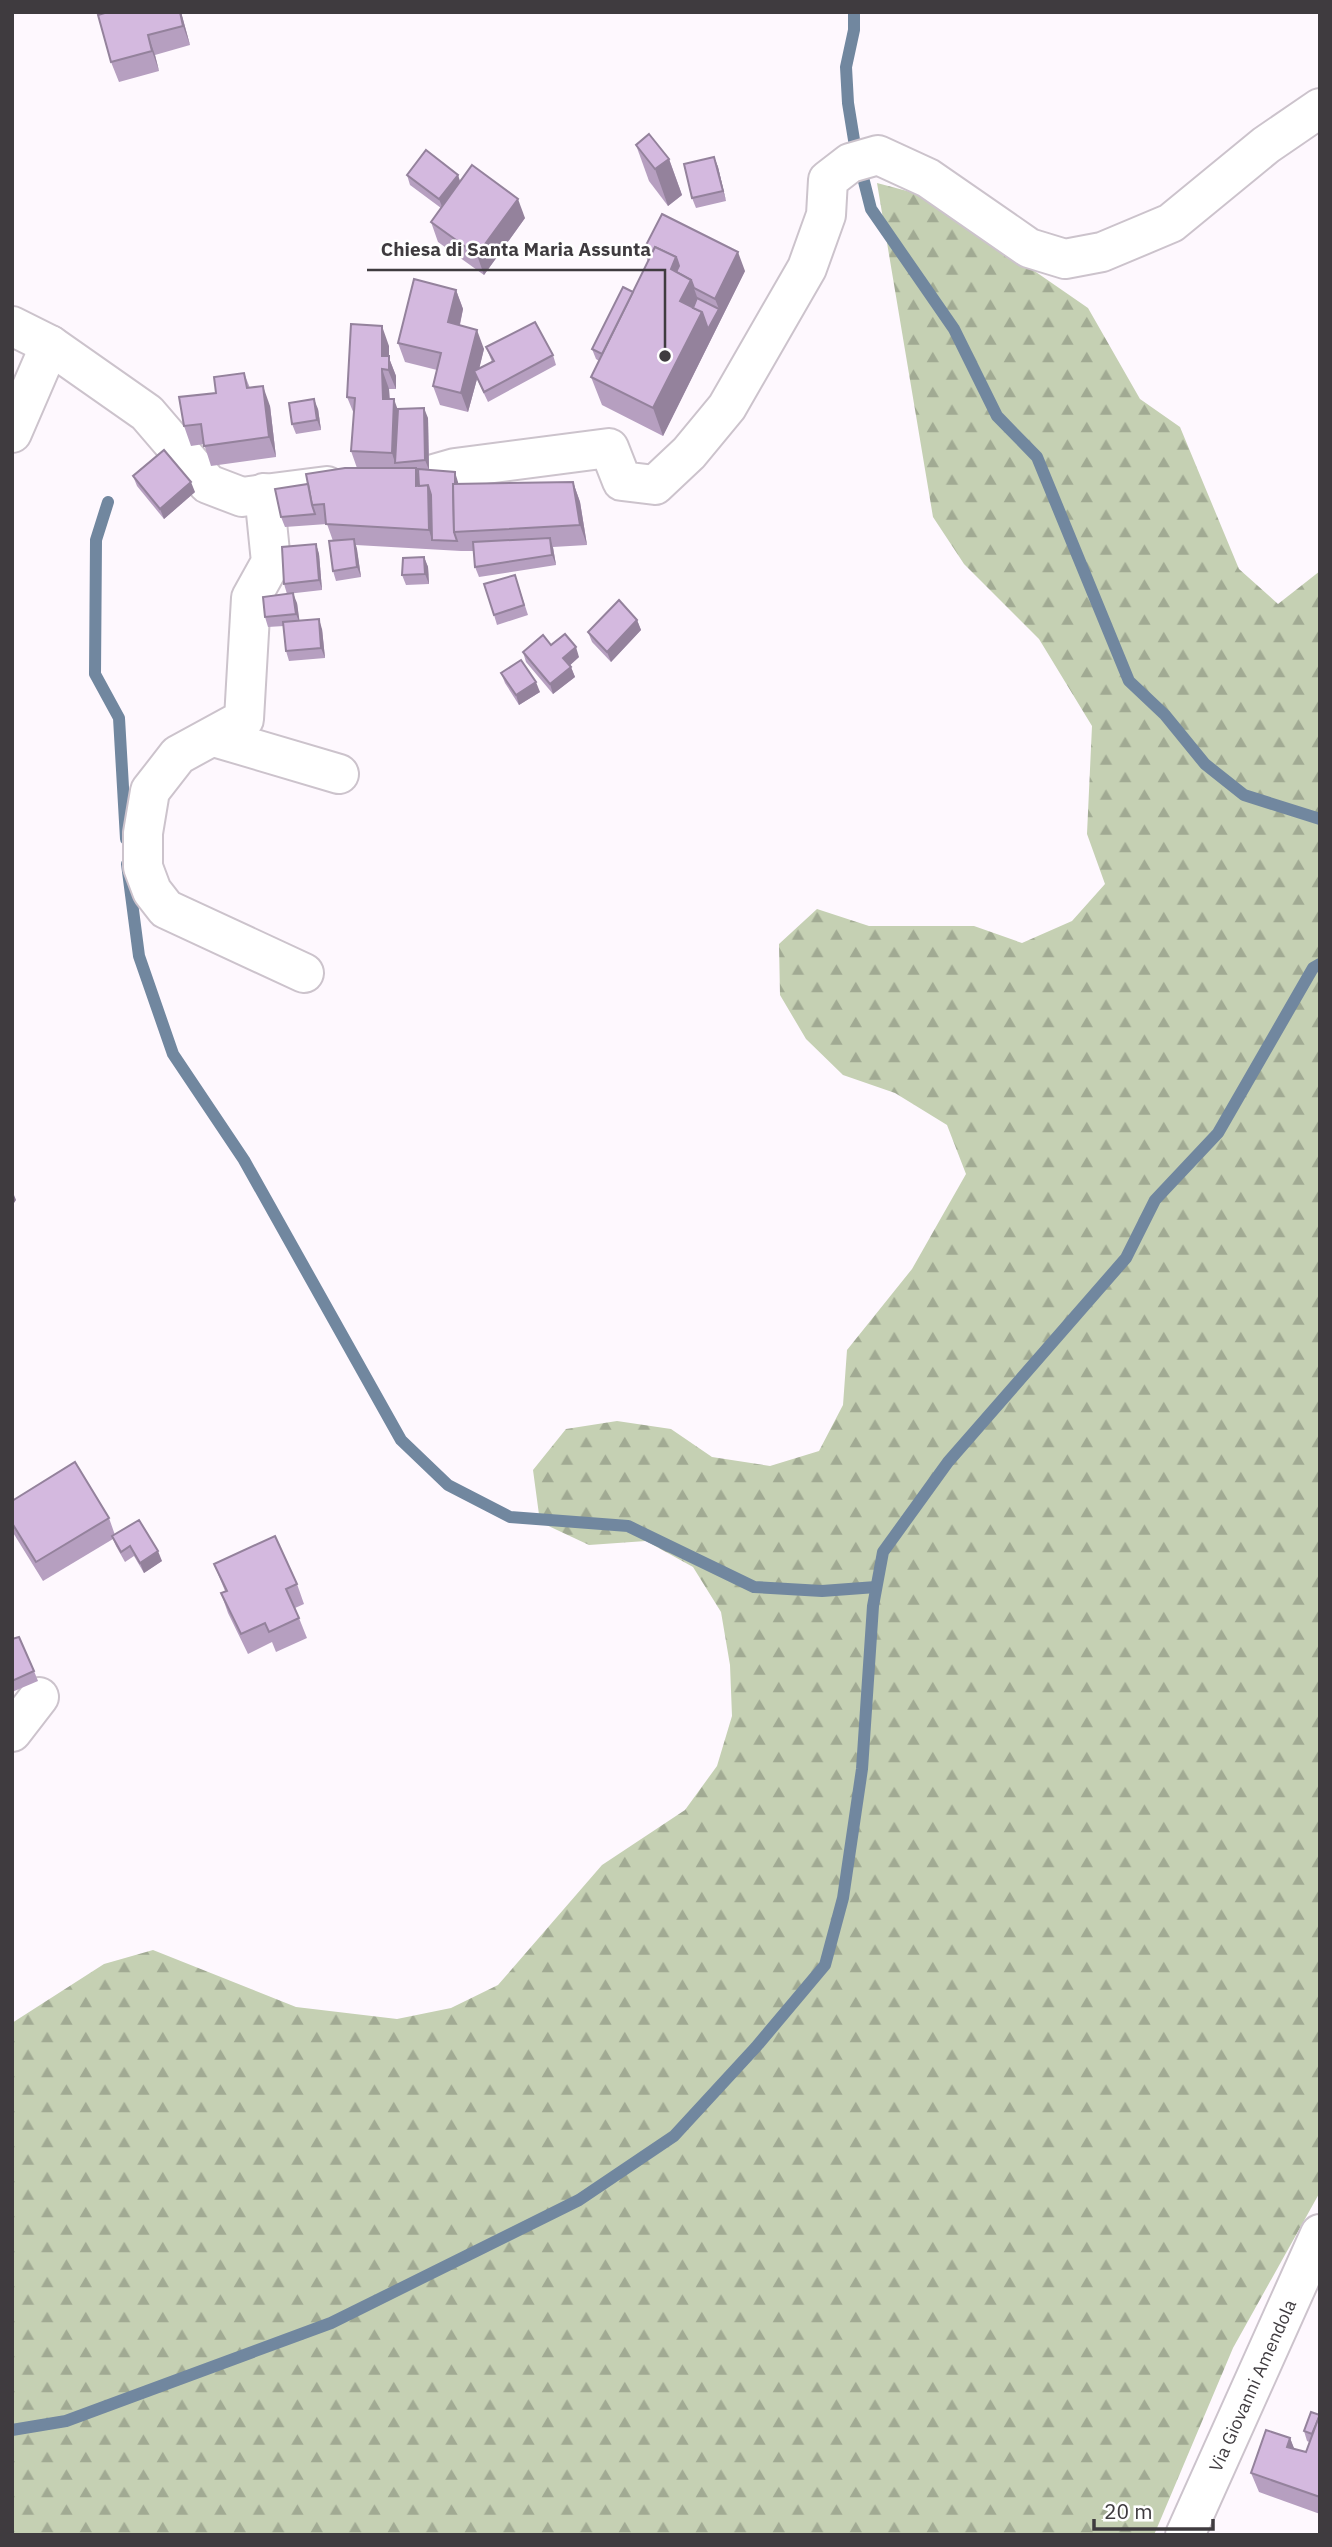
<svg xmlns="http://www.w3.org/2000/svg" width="1332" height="2547" font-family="'IBM Plex Sans',sans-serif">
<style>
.forest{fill:url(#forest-firs)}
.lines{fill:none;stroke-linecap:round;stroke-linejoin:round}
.stream{stroke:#71879f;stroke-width:12}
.minor-casing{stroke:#ccc3cc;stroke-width:42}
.minor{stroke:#fff;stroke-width:38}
.wall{fill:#b69fc0}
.shaded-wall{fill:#94829c}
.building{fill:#d4b9df;stroke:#94829c;stroke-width:2}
.labels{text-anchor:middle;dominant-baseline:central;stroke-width:5;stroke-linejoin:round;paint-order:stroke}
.street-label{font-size:18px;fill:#3f3b3f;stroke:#fff}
.leader{fill:none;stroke:#3f3b3f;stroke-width:2.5}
.callout-dot{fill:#3f3b3f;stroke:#fff;stroke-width:2.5}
.callout-label{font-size:19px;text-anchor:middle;font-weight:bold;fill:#3f3b3f;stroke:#fff;stroke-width:5;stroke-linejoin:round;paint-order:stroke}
</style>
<defs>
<pattern id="forest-firs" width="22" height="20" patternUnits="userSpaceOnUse" patternTransform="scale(1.75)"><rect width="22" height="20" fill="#c5d0b3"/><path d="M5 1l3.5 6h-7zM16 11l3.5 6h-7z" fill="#a1aa93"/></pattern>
</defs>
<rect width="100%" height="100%" fill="#fef8fe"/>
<path class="forest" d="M877,183L926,196L1088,308L1140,399L1180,427L1239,569L1278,604L1320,571V2192L1233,2348L1154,2535H12V2023L104,1964L153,1950L296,2007L397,2019L451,2008L498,1985L602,1865L685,1810L717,1766L732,1716L730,1665L721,1612L693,1567L646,1541L589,1545L540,1522L533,1470L566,1429L617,1421L671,1429L712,1457L770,1466L819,1451L843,1405L847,1350L912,1269L966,1174L947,1125L895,1093L843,1075L806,1039L780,995L779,944L817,909L869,926H974L1022,943L1072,921L1105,884L1087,834L1092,726L1039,639L964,564L933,517Z"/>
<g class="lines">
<g class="stream">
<path d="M854,12V30L846,67L848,103L855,146L871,209L954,329L997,416L1037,457L1129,681L1165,715L1205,764L1244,795L1320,819"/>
<path d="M108,502L96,540L95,674L119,718L126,839"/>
<path d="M127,864L139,956L173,1054L244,1160L401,1440L448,1485L510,1517L628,1526L754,1587L822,1591L876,1587"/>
<path d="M12,2430L66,2421L331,2323L579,2200L674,2136L756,2047L825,1965L843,1898L862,1769L873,1606L883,1552L948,1462L1126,1258L1155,1200L1218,1133L1313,968L1320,964"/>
</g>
<defs>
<g id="minor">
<path d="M12,326L50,345L147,413L208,484L242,497L327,486"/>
<path d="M12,433L50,345"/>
<path d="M394,481L413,480L455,468L609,448L622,481L655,485L689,453L727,407L807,268L826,215L828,180L850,163L878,155L928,178L1029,248L1065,259L1102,252L1171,223L1266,145L1320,108"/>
<path d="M264,493L271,562L251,598L244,719L178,755L150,791L143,833V867L152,891L166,909L304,973"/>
<path d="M214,737L339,774"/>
<path d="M12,1732L39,1697"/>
<path id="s1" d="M1185,2535L1320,2234"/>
</g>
</defs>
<use href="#minor" class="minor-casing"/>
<use href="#minor" class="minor"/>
</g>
<g class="wall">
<path d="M108,12H181L190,45L155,55L159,71L119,82L111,62Z"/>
<path d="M636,145L669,159L682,195L668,206L649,181Z"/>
<path d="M714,157L718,167L726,201L696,208L692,198Z"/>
<path d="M407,175H458L460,181L525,218L484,275L438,242L431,222L441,208L410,185Z"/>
<path d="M644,249L745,271L663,436L602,405L591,377L599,361L596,359L592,349L633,292L648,262Z"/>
<path d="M456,290L463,309L460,325L484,349L479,368L492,362L486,347L553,355L556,365L488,402L477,379L468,412L440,405L433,386L437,370L405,362L398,343Z"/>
<path d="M389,346V358L396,376V389H389L390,399L398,409L428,418L429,470L458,482V484L573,482L580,502L587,545L553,547L556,565L479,577L475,567L474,551H461L356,545L361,577L336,581L333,571V541L327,524L285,527L281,517L308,484L357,468L351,451L354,414L347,397Z"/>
<path d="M244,373L250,388L270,406L276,457L211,466L204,444L191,446L184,426L216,393Z"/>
<path d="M318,409L321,430L296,434L292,424Z"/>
<path d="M133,476L195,492L164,519L137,486Z"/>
<path d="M316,544L319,554L322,590L287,594L284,584Z"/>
<path d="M424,557L428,567L429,584L406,585L402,575Z"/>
<path d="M515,575L528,615L497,625L494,615Z"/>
<path d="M297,603L299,621L322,629L325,658L289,661L286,651L284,626L268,627L265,617Z"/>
<path d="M637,620L641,630L611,662L592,642L588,632Z"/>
<path d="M551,645L579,657L570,665L575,677L553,694L526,662L523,652Z"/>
<path d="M501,673L540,692L519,705L505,683Z"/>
<path d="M12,1501L109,1518L115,1535L162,1561L144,1573L134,1556L125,1562L116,1546L113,1539L43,1581L12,1531Z"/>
<path d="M214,1564L297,1584L304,1604L295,1608L307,1638L276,1652L272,1642L248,1654L228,1613L221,1593L225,1591Z"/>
<path d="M12,1639L34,1671L38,1681L12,1692Z"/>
<path d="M1320,2414V2514L1259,2492L1251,2473L1290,2438L1294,2449L1306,2452L1309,2442L1307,2441L1304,2431Z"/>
</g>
<g class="shaded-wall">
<path d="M180,12H181L190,45L183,26Z"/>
<path d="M148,35L155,55L159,71L152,51Z"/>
<path d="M714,157L718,167L726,201L723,191Z"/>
<path d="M669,159L682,195L668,206L655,169Z"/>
<path d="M458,175L461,185L443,209L439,199Z"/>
<path d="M518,199L525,218L484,275L477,255Z"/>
<path d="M738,252L745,271L663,436L653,408L702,312L719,309L715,299Z"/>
<path d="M676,257L686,284L671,269Z"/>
<path d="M691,280L701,308L694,323L680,301Z"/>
<path d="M456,290L463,309L456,342L448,322Z"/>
<path d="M382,326L389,346V358L396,376V389L382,356Z"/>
<path d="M477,330L484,349L477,378L474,371L477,379L468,412L461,393Z"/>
<path d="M382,369L389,389L390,419L383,399Z"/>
<path d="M263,386L270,406L276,457L269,437Z"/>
<path d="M314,399L318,409L321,430L317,420Z"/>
<path d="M394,399L401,419L395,463L392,453Z"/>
<path d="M424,408L428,418L429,470L425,460Z"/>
<path d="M416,468L423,488L416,486Z"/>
<path d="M455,472L458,482L460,531H457Z"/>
<path d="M191,482L195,492L164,519L160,509Z"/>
<path d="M573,482L580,502L587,545L580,525Z"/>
<path d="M428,485L435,505L432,540L429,530Z"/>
<path d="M550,538L553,548L556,565L552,555Z"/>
<path d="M354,539L357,549L361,577L357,567Z"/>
<path d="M316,544L319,554L322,590L319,580Z"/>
<path d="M424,557L428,567L429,584L425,574Z"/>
<path d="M293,593L297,603L300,624L296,614Z"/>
<path d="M319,619L322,629L325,658L321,648Z"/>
<path d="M637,620L641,630L611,662L607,652Z"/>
<path d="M576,647L579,657L567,668L563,658Z"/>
<path d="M571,667L575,677L553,694L550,684Z"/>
<path d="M536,682L540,692L519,705L516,695Z"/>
<path d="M12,1190L16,1200L12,1206Z"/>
<path d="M158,1551L162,1561L144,1573L140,1563Z"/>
<path d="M1290,2438L1298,2458L1287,2447Z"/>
</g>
<g class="building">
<path d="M108,12H180L183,26L148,35L152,51L111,62L98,15Z"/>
<path d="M649,134L669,159L655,169L636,145Z"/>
<path d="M426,150L458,175L439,199L407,175Z"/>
<path d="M714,157L723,191L692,198L684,164Z"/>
<path d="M472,165L518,199L477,255L431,222Z"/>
<path d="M662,214L738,252L715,299L694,288L691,280L676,272L679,266L676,257L655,247L652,253L644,249Z"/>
<path d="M655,247L676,257L671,269L691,280L680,301L702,312L653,408L591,377Z"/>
<path d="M414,279L456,290L448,322L477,330L461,393L433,386L441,353L398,343Z"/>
<path d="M623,287L633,292L602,354L592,349Z"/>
<path d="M697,298L719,309L708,329L702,312L693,308Z"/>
<path d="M535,322L553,355L484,392L474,371L494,361L486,347Z"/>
<path d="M351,324L382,326V356H389V370L382,369L383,399H394L392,453L351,451L355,398L347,397Z"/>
<path d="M244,373L247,388L263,386L269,437L204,446L201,424L184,426L179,397L216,393L214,377Z"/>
<path d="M314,399L317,420L292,424L289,403Z"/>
<path d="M424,408L425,460L395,463L398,409Z"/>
<path d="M164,450L191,482L160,509L133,476Z"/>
<path d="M345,468H416V486L428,485L429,530L326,524L324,504L312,505L306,474Z"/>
<path d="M418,469L455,472V484H453L454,532L457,541L432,540L431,495L428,485L419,486Z"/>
<path d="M573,482L580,525L454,532L453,484Z"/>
<path d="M308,484L312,505L315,514L281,517L275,489Z"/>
<path d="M550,538L552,555L475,567L473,542Z"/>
<path d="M354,539L357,567L333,571L329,541Z"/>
<path d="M316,544L319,580L284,584L282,547Z"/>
<path d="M424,557L425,574L402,575L403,558Z"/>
<path d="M515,575L524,605L494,615L484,584Z"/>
<path d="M293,593L296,614L265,617L263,597Z"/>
<path d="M619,600L637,620L607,652L588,632Z"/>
<path d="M319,619L321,648L286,651L283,622Z"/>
<path d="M565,634L576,647L563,658L571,667L550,684L523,652L543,635L551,645Z"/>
<path d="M521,660L536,682L516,695L501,673Z"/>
<path d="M75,1462L109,1518L36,1562L12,1523V1501Z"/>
<path d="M139,1520L158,1551L140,1563L130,1546L121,1552L112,1536Z"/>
<path d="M275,1536L297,1584L286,1589L299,1618L269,1632L265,1623L241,1634L221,1593L227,1591L214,1564Z"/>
<path d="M19,1637L34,1671L12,1681V1639Z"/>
<path d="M1311,2412L1320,2415L1312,2434L1304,2431Z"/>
<path d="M1320,2414V2497L1251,2473L1266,2430L1290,2438L1287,2447L1306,2452Z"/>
</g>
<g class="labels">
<g class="street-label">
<text stroke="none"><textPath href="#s1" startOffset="164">Via Giovanni Amendola</textPath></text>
</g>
</g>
<path class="leader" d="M665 356L665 270H367"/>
<circle class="callout-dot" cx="665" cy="356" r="7"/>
<g class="callout-label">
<text x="516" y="256">Chiesa di Santa Maria Assunta</text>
</g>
<rect width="1332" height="2547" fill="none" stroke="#3f3b3f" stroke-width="28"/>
<path d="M1094 2519v10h119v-10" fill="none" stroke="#3f3b3f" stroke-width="3.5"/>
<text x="1104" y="2519" font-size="21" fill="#3f3b3f" stroke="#ffffff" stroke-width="5" paint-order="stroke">20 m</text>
</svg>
